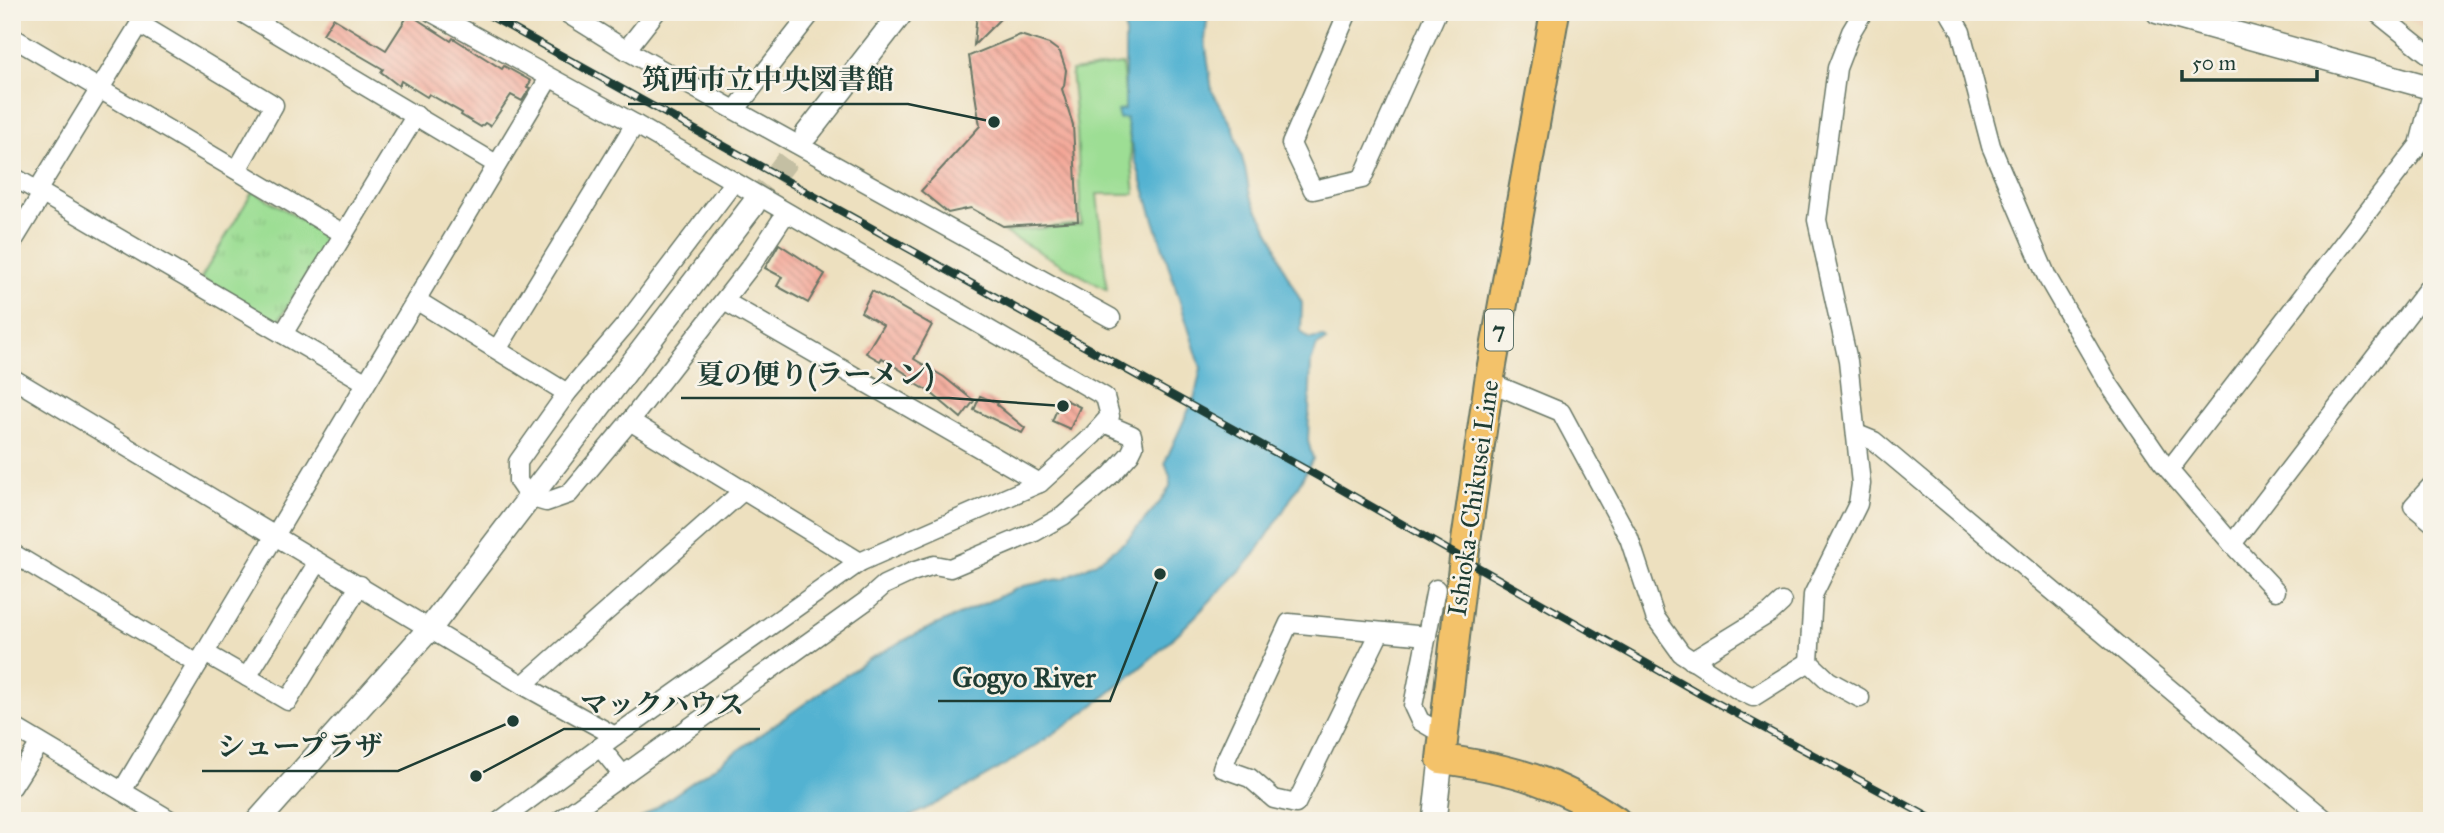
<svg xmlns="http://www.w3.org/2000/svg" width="2444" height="833" font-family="'IM FELL Great Primer','Noto Serif JP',serif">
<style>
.built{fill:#eed6bb}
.green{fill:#9dde94;stroke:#5e8e64;stroke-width:2}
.park{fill:url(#park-tufts);stroke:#5e8e64;stroke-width:2}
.water{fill:#52b2d1;stroke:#387882;stroke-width:2}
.building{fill:url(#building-back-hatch)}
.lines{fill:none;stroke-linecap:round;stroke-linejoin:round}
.tertiary-tunnel{stroke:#c4bfa3;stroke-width:23;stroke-dasharray:23 11;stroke-linecap:butt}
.minor-casing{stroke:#677665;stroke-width:21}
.tertiary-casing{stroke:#677665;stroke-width:26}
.primary-casing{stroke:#677665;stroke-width:32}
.minor{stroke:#fff;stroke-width:18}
.tertiary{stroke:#fff;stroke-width:23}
.primary{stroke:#f3c26a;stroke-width:28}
.rail-casing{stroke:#1f3d34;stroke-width:8}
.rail{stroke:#f7f3e8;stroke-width:5;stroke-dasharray:16;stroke-linecap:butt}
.labels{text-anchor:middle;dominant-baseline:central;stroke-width:5;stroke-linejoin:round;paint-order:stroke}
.shield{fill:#f7f3e8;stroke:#60746a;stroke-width:2}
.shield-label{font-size:24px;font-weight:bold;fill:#1f3d34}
.street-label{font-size:26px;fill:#1f3d34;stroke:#f7f3e8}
.leader{fill:none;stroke:#1f3d34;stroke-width:2.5}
.callout-dot{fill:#1f3d34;stroke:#f7f3e8;stroke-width:2.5}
.callout-label{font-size:28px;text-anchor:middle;font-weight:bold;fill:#1f3d34;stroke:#f7f3e8;stroke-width:5;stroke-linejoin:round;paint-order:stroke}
</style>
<defs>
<pattern id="park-tufts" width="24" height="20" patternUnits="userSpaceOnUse" patternTransform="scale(1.75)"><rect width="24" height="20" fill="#9dde94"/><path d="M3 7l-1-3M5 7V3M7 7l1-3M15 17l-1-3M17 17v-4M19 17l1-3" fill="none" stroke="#87bf80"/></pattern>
<pattern id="building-back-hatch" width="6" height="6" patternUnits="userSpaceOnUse" patternTransform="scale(1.75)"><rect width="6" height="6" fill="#f4a696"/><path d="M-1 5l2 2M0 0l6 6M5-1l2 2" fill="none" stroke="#c5887b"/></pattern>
</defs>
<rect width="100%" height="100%" fill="#f7f3e8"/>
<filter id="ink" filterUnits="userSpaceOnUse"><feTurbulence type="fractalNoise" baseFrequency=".0143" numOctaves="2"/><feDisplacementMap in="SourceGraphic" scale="14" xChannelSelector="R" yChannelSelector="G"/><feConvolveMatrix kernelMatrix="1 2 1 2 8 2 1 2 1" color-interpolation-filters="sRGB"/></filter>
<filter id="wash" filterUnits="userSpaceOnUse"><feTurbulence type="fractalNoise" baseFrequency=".00686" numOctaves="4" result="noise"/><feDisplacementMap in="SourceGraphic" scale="28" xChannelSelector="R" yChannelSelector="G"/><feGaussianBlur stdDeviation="1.57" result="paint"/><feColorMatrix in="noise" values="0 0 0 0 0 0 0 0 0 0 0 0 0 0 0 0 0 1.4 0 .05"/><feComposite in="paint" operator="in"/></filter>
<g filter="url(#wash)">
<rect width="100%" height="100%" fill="#ede0bf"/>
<path class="built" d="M2399,12H2432V37Z"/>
<path class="green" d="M1122,64L1135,194H1097L1107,290L1004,232L1081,224L1077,131L1071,71Z"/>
<path class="park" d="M253,191L324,233L327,242L279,320H273L201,278Z"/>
<path class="water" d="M1125,12H1208L1205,40L1212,91L1233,127L1245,168L1250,196L1274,240L1283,267L1302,303L1301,331L1309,339L1323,337L1326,341L1317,346L1311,362L1308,441L1313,459C1296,491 1276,524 1255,554C1242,571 1225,585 1211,600C1124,693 1015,767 901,821H637L867,660L918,633L1023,586L1064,578L1095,563L1126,541L1160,502L1170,487V477L1165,462L1195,396L1201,368L1135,160L1126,118L1119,119L1117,111L1125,109Z"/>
<g id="blocks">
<g class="building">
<path d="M977,12H1007L974,45Z"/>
<path d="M409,14L451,41L453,38L502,69L504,66L531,81L527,87L530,88L522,101L511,95L490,126L485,123L481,127L461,115L462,113L429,94L427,97L401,81L399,86L381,72L383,69L323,34L333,18L386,50Z"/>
<path d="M1020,35L1049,44L1060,52L1066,70L1064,86L1062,89L1073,125L1078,221L1003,226L971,208L948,213L921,191L980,126L969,56Z"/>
<path d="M779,244L825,274L808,303L777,286L782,277L765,268Z"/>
<path d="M872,291L932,325L914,359L944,377L974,401L961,418L930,392L906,378L908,375L882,358L880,361L866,353L883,325L861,312Z"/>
<path d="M980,396L998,403L997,405L1025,428L1022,433L974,410Z"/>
<path d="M1062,398L1080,407L1070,429L1052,421Z"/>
</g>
</g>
</g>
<g filter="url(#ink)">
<use href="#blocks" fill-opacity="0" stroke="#677665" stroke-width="2"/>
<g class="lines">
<path class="tertiary-tunnel" d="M753,205L807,134"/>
<defs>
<g id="minor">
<path d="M241,12L496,164"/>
<path d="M431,12L635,124L1105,397L1110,416L1093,435L1040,483L860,562L615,736L500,821"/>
<path d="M565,12L626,50L1111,318"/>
<path d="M1348,12L1291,144L1313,190L1362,179L1437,12"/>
<path d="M1949,12L1961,32L1991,146L2047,277L2110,386L2162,462L2232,544L2276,591"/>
<path d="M2376,12L2432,57"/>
<path d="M140,24L274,105L237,170"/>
<path d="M12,37L344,234"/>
<path d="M626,50L656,12"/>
<path d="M736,109L812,12"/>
<path d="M12,176L365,382"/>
<path d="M733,183L626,324L567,393L518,462V481L529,497L546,502L569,494L630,421L753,263L786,213"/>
<path d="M37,191L147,12"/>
<path d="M12,243L42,194"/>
<path d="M416,300L567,393"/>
<path d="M724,301L1040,483"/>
<path d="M283,334L416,115"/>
<path d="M498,348L635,124"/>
<path d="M12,378L523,685L615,736"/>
<path d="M1489,382L1561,412L1629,538L1655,617L1681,653L1738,690L1753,697L1809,662"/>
<path d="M630,421L860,562"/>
<path d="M1857,434L1874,441L2327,821"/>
<path d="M2169,470L2419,145L2432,93"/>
<path d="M2432,485L2413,506L2432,522"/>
<path d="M2232,544L2432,283"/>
<path d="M12,553L198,664"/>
<path d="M318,562L247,677L288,701L360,585"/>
<path d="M1436,589L1413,706L1420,721L1444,735"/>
<path d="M1380,632L1296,804L1274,799L1250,778L1222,768L1289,623L1427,636"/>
<path d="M205,653L247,677"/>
<path d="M1692,661L1770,613L1782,602"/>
<path d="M523,685L744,490"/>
<path d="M1860,698L1829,681L1809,662L1813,595L1858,504L1861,484L1848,361L1817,220L1837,68L1851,32L1863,12"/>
<path d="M12,726L172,821"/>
<path d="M600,747L622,774"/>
<path d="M12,787L40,743"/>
<path d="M122,791L549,78"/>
<path d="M559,821L866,601L884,585L912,572L934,565L950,568L1035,532L1063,516L1112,474L1130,454L1134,446L1132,435L1104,423"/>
</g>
<g id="tertiary">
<path d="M2158,12L2432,88"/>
<path d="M807,134L902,12"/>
<path d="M258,821L431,627L753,205"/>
<path d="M1434,821L1441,759"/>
</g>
<path id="primary" d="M1555,12L1489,382L1466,541L1441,759C1511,768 1557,781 1616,821"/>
</defs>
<use href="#minor" class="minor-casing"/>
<use href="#tertiary" class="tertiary-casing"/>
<use href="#primary" class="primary-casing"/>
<use href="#minor" class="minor"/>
<use href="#tertiary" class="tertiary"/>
<use href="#primary" class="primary"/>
<defs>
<path id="rail" d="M483,12L1332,484L1702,695L1936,821"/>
</defs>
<use href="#rail" class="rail-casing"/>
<use href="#rail" class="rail"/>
</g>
</g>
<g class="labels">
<rect class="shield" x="1485" y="309.5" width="28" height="41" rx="5"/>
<g class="shield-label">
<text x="1499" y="330">7</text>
</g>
<g class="street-label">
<text transform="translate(1473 498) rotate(-82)">Ishioka-Chikusei Line</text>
</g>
</g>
<path class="leader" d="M994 122L908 104H628M1063 406L949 398H681M1160 574L1110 701H938M476 776L564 729H760M513 721L398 771H202"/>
<g class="callout-dot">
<circle cx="994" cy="122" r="7"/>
<circle cx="1063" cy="406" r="7"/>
<circle cx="1160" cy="574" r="7"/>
<circle cx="476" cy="776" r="7"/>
<circle cx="513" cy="721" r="7"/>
</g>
<g class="callout-label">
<text x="768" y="89">筑西市立中央図書館</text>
<text x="815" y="384">夏の便り(ラーメン)</text>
<text x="1024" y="687">Gogyo River</text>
<text x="662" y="714">マックハウス</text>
<text x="300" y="756">シュープラザ</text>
</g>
<rect width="2444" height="833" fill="none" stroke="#f7f3e8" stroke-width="42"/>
<path d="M2182 70v10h135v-10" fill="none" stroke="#1f3d34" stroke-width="3.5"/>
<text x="2192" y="70" font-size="21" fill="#1f3d34" stroke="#f7f3e8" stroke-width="5" paint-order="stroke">50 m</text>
</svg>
